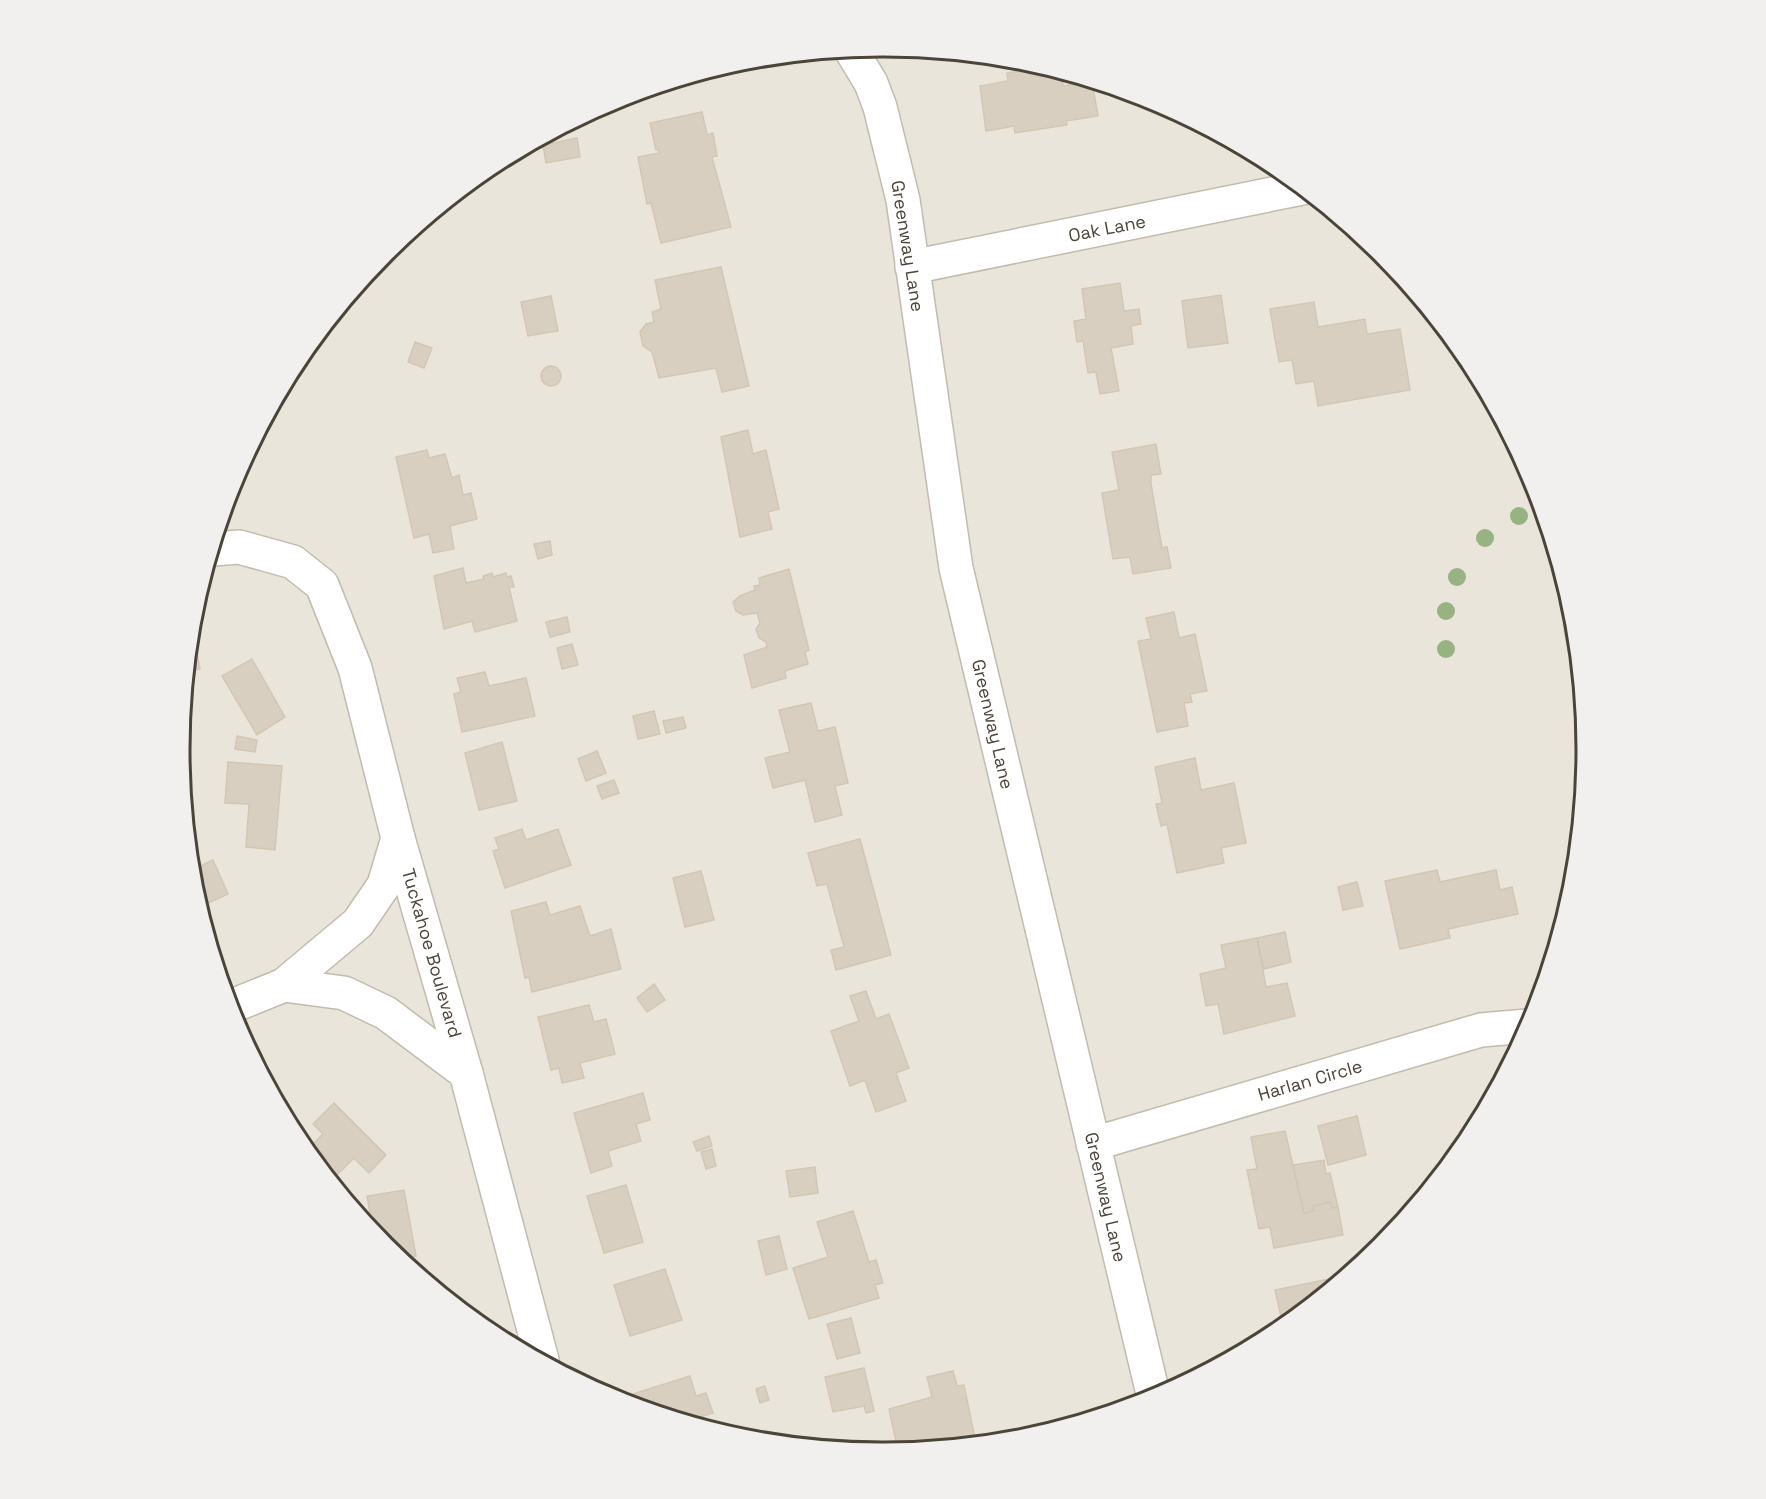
<svg xmlns="http://www.w3.org/2000/svg" width="1766" height="1499" font-family="'Space Grotesk',sans-serif">
<style>
.residential{fill:#eae5da}
.building{fill:#d8cfc1;stroke:#d3c7b4;stroke-width:1.5}
.lines{fill:none;stroke-linecap:round;stroke-linejoin:round}
.street-casing{stroke:#c2bbae;stroke-width:36}
.street{stroke:#fff;stroke-width:33}
.tree{fill:#97b381}
.labels{text-anchor:middle;dominant-baseline:central;stroke-width:5;stroke-linejoin:round;paint-order:stroke}
.street-label{font-size:18px;fill:#4b4439;stroke:#fff}
.rim{fill:none;stroke:#4b4439;stroke-width:3}
</style>
<rect width="100%" height="100%" fill="#f6f3ec"/>
<circle class="residential" cx="883" cy="750" r="701"/>
<g class="building">
<path d="M1043,67L1061,72L1063,86L1092,82L1098,116L1066,121L1067,125L1015,133L1014,126L986,131L980,86L1008,81L1007,73Z"/>
<path d="M702,112L707,135L713,133L717,156L712,157L731,227L661,243L651,203L647,204L638,157L659,153V150H656L650,123Z"/>
<path d="M577,138L580,157L546,163L543,145Z"/>
<path d="M721,267L749,386L722,392L716,368L659,378L652,352L643,346L640,332L646,324L654,322L652,312L661,309L655,280Z"/>
<path d="M1120,283L1124,311L1139,309L1141,324L1131,326L1133,344L1111,348L1119,391L1100,394L1096,372L1088,373L1083,341L1077,342L1074,321L1086,319L1082,289Z"/>
<path d="M1221,295L1228,343L1188,348L1182,301Z"/>
<path d="M551,296L558,331L528,336L521,302Z"/>
<path d="M1314,302L1318,327L1365,319L1367,334L1400,329L1410,390L1318,406L1314,381L1296,384L1292,360L1279,362L1270,309Z"/>
<path d="M415,342L432,348L424,368L408,362Z"/>
<circle cx="551" cy="376" r="10"/>
<path d="M748,430L753,454L766,450L779,509L768,512L772,529L740,537L721,437Z"/>
<path d="M1156,444L1161,474L1151,475V484L1162,548L1167,547L1171,568L1133,574L1130,557L1113,559L1102,493L1119,490L1112,452Z"/>
<path d="M427,450L429,458L445,454L452,478L459,475L463,495L471,493L477,519L450,526L454,549L433,553L429,534L414,538L396,457Z"/>
<path d="M550,541L552,555L538,559L534,544Z"/>
<path d="M463,568L466,583L484,579L483,576L492,573L493,577L506,573L507,577L511,576L514,587H509L517,621L475,632L472,621L444,629L434,576Z"/>
<path d="M789,569L809,650L805,652L808,664L785,671L786,678L752,688L744,655L767,647L766,642L759,638L756,629L760,623L757,613L743,615L736,611L733,602L740,596L755,590L754,586L760,585L759,578Z"/>
<path d="M1174,612L1179,638L1195,634L1207,691L1190,694L1192,702L1184,703L1188,726L1157,732L1138,641L1151,639L1146,618Z"/>
<path d="M567,617L570,632L550,637L546,622Z"/>
<path d="M1574,623L1577,659L1571,661L1563,625Z"/>
<path d="M192,628L200,669L188,672Z"/>
<path d="M572,644L578,665L562,669L557,648Z"/>
<path d="M252,659L285,717L257,735L222,676Z"/>
<path d="M485,672L489,686L526,678L535,716L462,732L454,694L461,692L457,678Z"/>
<path d="M811,703L818,731L835,727L848,783L835,786L842,815L815,822L805,780L773,788L765,758L790,752L779,710Z"/>
<path d="M654,711L660,734L638,739L633,716Z"/>
<path d="M683,717L686,728L666,733L663,721Z"/>
<path d="M237,736L257,740L255,752L235,749Z"/>
<path d="M502,742L517,801L479,810L465,753Z"/>
<path d="M597,751L606,773L586,781L578,759Z"/>
<path d="M1195,758L1201,790L1234,783L1246,843L1221,848L1224,863L1177,873L1167,824L1161,826L1156,804L1162,803L1155,767Z"/>
<path d="M228,762L282,766L275,850L246,847L249,804L225,803Z"/>
<path d="M614,780L619,793L602,799L597,786Z"/>
<path d="M522,829L526,840L558,829L571,865L505,888L493,851L499,849L495,838Z"/>
<path d="M860,839L891,955L836,970L831,950L844,947L827,884L817,886L808,853Z"/>
<path d="M1577,845L1574,872L1568,847Z"/>
<path d="M213,860L228,894L200,907L193,886L191,862L194,869Z"/>
<path d="M1437,870L1440,882L1496,870L1500,890L1512,887L1518,914L1448,929L1450,938L1400,949L1385,881Z"/>
<path d="M701,871L714,920L685,927L673,878Z"/>
<path d="M1357,882L1363,906L1343,910L1338,887Z"/>
<path d="M546,902L550,915L580,906L590,936L611,929L621,969L532,992L529,977L525,978L511,911Z"/>
<path d="M1285,932L1291,962L1264,969L1257,938Z"/>
<path d="M1257,938L1266,987L1287,983L1295,1016L1224,1034L1218,1004L1206,1006L1200,974L1226,968L1221,945Z"/>
<path d="M654,984L665,1000L647,1012L637,998Z"/>
<path d="M866,991L876,1019L889,1014L909,1068L896,1073L906,1101L876,1112L865,1080L850,1086L831,1031L859,1021L850,996Z"/>
<path d="M589,1005L594,1022L606,1019L615,1054L580,1063L584,1078L562,1083L559,1068L551,1070L538,1017Z"/>
<path d="M274,1086L283,1105L280,1106L270,1088Z"/>
<path d="M643,1093L650,1120L636,1124L641,1141L608,1151L612,1166L591,1173L574,1113Z"/>
<path d="M334,1103L386,1155L369,1173L354,1158L334,1178L307,1150L323,1134L313,1124Z"/>
<path d="M1357,1116L1366,1155L1328,1165L1318,1126Z"/>
<path d="M1285,1131L1304,1213L1314,1211L1312,1206L1331,1202L1332,1208L1338,1207L1343,1235L1274,1248L1270,1227L1259,1229L1247,1170L1257,1169L1251,1137Z"/>
<path d="M709,1136L712,1146L697,1151L693,1142Z"/>
<path d="M712,1149L716,1166L706,1169L701,1152Z"/>
<path d="M1324,1160L1326,1174L1330,1173L1338,1207L1332,1208L1331,1202L1312,1206L1314,1211L1304,1213L1293,1165Z"/>
<path d="M815,1167L818,1193L790,1197L786,1171Z"/>
<path d="M626,1185L643,1242L604,1253L587,1196Z"/>
<path d="M404,1190L416,1256L401,1259L386,1246L360,1215L370,1213L367,1196Z"/>
<path d="M853,1211L869,1262L876,1260L883,1283L875,1285L879,1298L809,1319L793,1268L828,1257L817,1222Z"/>
<path d="M779,1236L787,1269L766,1275L758,1241Z"/>
<path d="M665,1269L682,1320L630,1336L614,1285Z"/>
<path d="M1344,1276L1283,1326L1275,1290Z"/>
<path d="M851,1318L860,1353L837,1359L827,1324Z"/>
<path d="M864,1368L874,1411L866,1413L864,1406L833,1412L825,1377Z"/>
<path d="M953,1371L957,1386L964,1385L976,1443L947,1446L945,1441L924,1446V1448L898,1451L889,1409L932,1397L927,1377Z"/>
<path d="M690,1376L696,1396L706,1393L713,1413L687,1421L637,1406L633,1394Z"/>
<path d="M765,1386L769,1400L760,1403L756,1389Z"/>
</g>
<g class="lines">
<defs>
<g id="street">
<path d="M851,50L871,83L880,107L903,200L956,568L1154,1398"/>
<path d="M912,267L1302,188"/>
<path d="M213,549L239,547L293,562L322,585L355,668L398,838L466,1073L542,1360"/>
<path d="M284,985L344,993L386,1013L466,1073"/>
<path d="M230,1007L284,985L358,923L384,885L398,838"/>
<path d="M1093,1144L1481,1030L1528,1026"/>
</g>
</defs>
<use href="#street" class="street-casing"/>
<use href="#street" class="street"/>
</g>
<g class="tree">
<circle cx="1519" cy="516" r="9"/>
<circle cx="1485" cy="538" r="9"/>
<circle cx="1457" cy="577" r="9"/>
<circle cx="1446" cy="611" r="9"/>
<circle cx="1446" cy="649" r="9"/>
</g>
<g class="labels">
<g class="street-label">
<text transform="translate(1107 228) rotate(-11)">Oak Lane</text>
<text transform="translate(908 246) rotate(81)">Greenway Lane</text>
<text transform="translate(993 724) rotate(77)">Greenway Lane</text>
<text transform="translate(432 953) rotate(74)">Tuckahoe Boulevard</text>
<text transform="translate(1310 1080) rotate(-16)">Harlan Circle</text>
<text transform="translate(1106 1197) rotate(77)">Greenway Lane</text>
</g>
</g>
<path d="M0 0H1766V1499H0ZM882 57H884A692 692 0 0 1 1576 749V750A692 692 0 0 1 884 1442H882A692 692 0 0 1 190 750V749A692 692 0 0 1 882 57Z" fill="#f1f0ef" fill-rule="evenodd"/>
<path class="rim" d="M882 57H884A692 692 0 0 1 1576 749V750A692 692 0 0 1 884 1442H882A692 692 0 0 1 190 750V749A692 692 0 0 1 882 57Z"/>
</svg>
